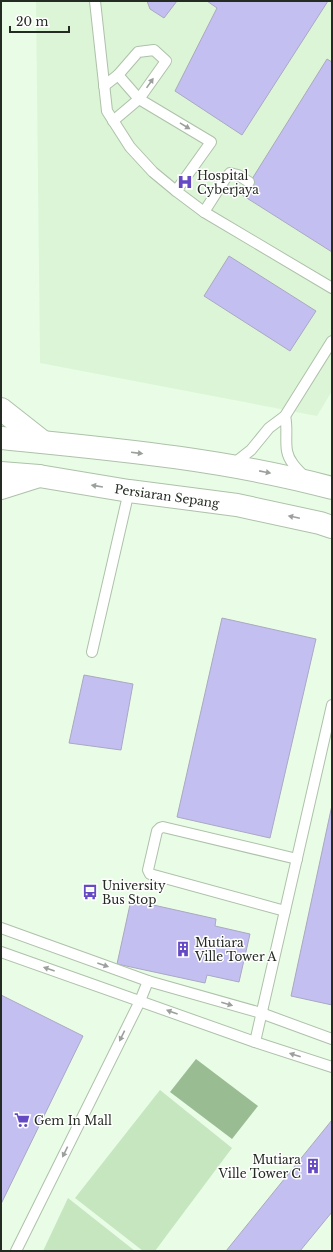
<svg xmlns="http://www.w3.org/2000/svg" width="333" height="1252" font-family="'Libre Baskerville',serif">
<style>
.built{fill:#dcf5d7}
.green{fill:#c5e6bf}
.water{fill:#99bc92}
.building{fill:#c4bff1;stroke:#aaa8c2}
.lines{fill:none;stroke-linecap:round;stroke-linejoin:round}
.lane-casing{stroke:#aec1aa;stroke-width:12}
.secondary-casing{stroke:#aec1aa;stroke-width:24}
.primary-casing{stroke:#aec1aa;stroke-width:24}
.lane{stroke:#fff;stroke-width:10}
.secondary{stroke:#fff;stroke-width:22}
.primary{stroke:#fff;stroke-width:22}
.oneway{fill:#9ca09c}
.labels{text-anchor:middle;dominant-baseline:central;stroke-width:3;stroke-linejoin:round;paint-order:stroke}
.poi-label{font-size:12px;fill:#242b22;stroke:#fff;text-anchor:start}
.street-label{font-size:12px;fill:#242b22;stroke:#fff}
</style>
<rect width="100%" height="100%" fill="#e9fde6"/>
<path class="built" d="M36,1H332V391L317,416L40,363Z"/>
<g class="green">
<path d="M160,1090L232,1148L155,1251H143L75,1198Z"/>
<path d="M68,1198L135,1251H43Z"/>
</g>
<path class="water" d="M196,1059L258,1106L232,1139L170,1092Z"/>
<g class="building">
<path d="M147,1H177L164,18L150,9Z"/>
<path d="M207,1H328L242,135L175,91L217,8Z"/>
<path d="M327,59L332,62V252L242,195Z"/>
<path d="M229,256L316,311L290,351L204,296Z"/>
<path d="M222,618L316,639L270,838L177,817Z"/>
<path d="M84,675L133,684L121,750L69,743Z"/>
<path d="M332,805V1005L291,996Z"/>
<path d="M131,900L216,919L215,926L250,934L239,982L207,975L205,983L117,964Z"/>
<path d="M1,995L83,1036L1,1204Z"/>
<path d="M332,1120V1212L300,1251H226Z"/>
</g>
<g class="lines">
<defs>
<g id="lane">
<path d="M95,1L107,111L130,147L153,172L176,191L204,212L332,288"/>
<path d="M118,75L139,99L211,142L176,191"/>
<path d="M104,86L118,75L138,52L154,50L166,61L139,99L113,121"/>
<path d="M204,212L225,179L230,173L238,175L249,182"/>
<path d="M285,416C288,428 285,439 287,451C289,462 298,470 305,477"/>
<path d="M232,465L251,450L269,428L285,416L332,341"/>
<path d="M92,652L129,491"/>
<path d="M285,911L150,874L148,870L157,831L160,828L163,827L297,859"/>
<path d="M1,928L148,981L261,1013L332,1039"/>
<path d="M1,952L255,1042L332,1067"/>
<path d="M255,1042L332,705"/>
<path d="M16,1251L140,1001L148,981"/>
</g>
<g id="secondary">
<path d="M1,438C112,449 224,459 332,488"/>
<path d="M1,473L39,476L129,491L237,505L320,523L332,527"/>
</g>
<g id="primary">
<path d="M1,409L43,442"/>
<path d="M1,488L39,476"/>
</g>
</defs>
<use href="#lane" class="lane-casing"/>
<use href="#secondary" class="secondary-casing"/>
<use href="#primary" class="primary-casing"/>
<use href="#lane" class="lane"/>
<use href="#secondary" class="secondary"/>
<use href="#primary" class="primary"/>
</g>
<defs><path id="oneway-solid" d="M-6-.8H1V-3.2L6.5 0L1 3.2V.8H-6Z"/></defs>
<g class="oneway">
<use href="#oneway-solid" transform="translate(150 83) rotate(-55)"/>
<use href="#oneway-solid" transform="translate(185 126) rotate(31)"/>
<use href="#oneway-solid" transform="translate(137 453) rotate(7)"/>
<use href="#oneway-solid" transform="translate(265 472) rotate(11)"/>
<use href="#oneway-solid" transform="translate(97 486) rotate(-171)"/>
<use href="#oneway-solid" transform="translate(294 517) rotate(-168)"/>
<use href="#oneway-solid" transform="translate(103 965) rotate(19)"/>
<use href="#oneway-solid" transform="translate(49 969) rotate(-161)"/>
<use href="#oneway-solid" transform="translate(227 1004) rotate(16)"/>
<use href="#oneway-solid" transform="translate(172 1012) rotate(-160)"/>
<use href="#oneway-solid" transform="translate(122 1036) rotate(116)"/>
<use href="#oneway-solid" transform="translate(295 1055) rotate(-162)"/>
<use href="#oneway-solid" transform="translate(65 1152) rotate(116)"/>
</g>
<defs>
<symbol id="hospital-bare" viewBox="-9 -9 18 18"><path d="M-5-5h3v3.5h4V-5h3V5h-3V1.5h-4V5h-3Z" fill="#664ac3" stroke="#fff" stroke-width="2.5" paint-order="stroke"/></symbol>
<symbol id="bus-bare" viewBox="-9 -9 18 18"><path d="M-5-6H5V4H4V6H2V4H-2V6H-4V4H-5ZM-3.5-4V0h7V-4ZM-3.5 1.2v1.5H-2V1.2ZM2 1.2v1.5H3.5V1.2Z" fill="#664ac3" stroke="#fff" stroke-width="2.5" paint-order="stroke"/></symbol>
<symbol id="building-bare" viewBox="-9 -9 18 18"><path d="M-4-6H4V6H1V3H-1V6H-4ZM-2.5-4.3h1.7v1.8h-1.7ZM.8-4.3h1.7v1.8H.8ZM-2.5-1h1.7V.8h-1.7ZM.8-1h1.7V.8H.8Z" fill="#664ac3" stroke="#fff" stroke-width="2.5" paint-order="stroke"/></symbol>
<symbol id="supermarket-bare" viewBox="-9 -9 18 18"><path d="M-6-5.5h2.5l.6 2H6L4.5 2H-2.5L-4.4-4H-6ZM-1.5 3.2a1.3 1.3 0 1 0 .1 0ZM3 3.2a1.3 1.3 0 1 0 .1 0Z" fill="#664ac3" stroke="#fff" stroke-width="2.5" paint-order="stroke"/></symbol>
</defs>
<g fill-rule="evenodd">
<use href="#hospital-bare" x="174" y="171" width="22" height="22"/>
<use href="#bus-bare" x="79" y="881" width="22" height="22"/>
<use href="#building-bare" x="172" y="938" width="22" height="22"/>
<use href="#supermarket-bare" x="11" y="1109" width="22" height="22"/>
<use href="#building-bare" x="302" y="1155" width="22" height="22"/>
</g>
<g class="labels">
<g class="poi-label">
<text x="197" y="175">Hospital<tspan x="197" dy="14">Cyberjaya</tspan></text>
<text x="102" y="885">University<tspan x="102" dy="14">Bus Stop</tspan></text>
<text x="195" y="942">Mutiara<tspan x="195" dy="14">Ville Tower A</tspan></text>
<text x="34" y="1120">Gem In Mall</text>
<text x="301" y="1159" text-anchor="end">Mutiara<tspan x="301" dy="14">Ville Tower C</tspan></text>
</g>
<g class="street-label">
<text transform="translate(167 496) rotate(8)">Persiaran Sepang</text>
</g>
</g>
<rect width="333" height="1252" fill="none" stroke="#242b22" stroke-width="4"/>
<path d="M10 26v6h59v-6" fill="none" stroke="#242b22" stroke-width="2"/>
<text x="16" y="26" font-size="12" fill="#242b22" stroke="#ffffff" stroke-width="3" paint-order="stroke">20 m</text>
</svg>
